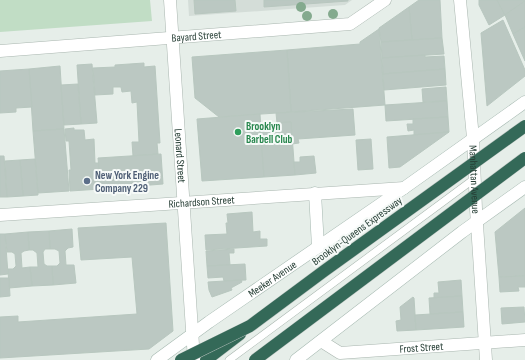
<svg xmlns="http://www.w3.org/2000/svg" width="525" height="360" font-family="'Sofia Sans Condensed',sans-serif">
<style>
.built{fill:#d4ddd8}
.green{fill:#c1ddc5}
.building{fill:#bbc8c2;stroke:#b8c7bf}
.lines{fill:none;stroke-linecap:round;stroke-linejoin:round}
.service-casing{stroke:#a9b6af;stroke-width:8}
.minor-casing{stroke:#a9b6af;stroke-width:13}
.secondary-casing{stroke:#a5b8b0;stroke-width:13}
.motorway-casing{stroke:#c2c9c6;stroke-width:13}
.service{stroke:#fff;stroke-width:7}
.minor{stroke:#fff;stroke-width:12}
.secondary{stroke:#fff;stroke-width:12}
.motorway{stroke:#346958;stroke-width:12}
.motorway-bridge-casing{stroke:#c2c9c6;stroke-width:13;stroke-linecap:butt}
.motorway-bridge{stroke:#346958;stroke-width:12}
.tree{fill:#84aa8e}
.leisure-dot{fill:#2e9e5b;stroke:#f6faf8;stroke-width:1.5}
.service-dot{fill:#5c6f8a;stroke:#f6faf8;stroke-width:1.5}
.labels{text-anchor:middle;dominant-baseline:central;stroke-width:4;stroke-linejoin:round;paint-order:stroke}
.street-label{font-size:11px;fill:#263e35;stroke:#f6faf8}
.leisure-label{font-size:11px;font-weight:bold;fill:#27864d;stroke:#f6faf8;text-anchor:start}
.service-label{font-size:11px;font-weight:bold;fill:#4e5e75;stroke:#f6faf8;text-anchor:start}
</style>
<rect width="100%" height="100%" fill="#e6eee9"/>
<path class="built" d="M188,0H352L345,5L189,16Z"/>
<path class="green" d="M0,0H150L152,21L0,32Z"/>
<g class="building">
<path d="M194,0H235L236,11L195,14Z"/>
<path d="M264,0H348V1L264,7Z"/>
<path d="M419,0H440L442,38L412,40L409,7Z"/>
<path d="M479,0H497L505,15L489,25L479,5Z"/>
<path d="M497,0H525V1L505,15Z"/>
<path d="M525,1V27L513,34L505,15Z"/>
<path d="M409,7L412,40L381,42L379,28Z"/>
<path d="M503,20L525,70V76L487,106L481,33Z"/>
<path d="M525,27V61L513,34Z"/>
<path d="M379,29L385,105L291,112L287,50L360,44V42Z"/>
<path d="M442,38L444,54L382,58L381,42Z"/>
<path d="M287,50L291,112L219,117L195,98L192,57Z"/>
<path d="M425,55V57L444,56L445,69L383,74L382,58Z"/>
<path d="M144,63V67L155,66L160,143H157L158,154L133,156L132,142H139L137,102L132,103L131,91L122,92L121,87H113V94L95,95L93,68L115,67V65Z"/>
<path d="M92,64L97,123L81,124L77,65Z"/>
<path d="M60,66L64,129L33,131L29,69Z"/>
<path d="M29,69L32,107L16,108V112L0,113V71Z"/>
<path d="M445,69L446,85L384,90L383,74Z"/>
<path d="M78,84L81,124L64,125L61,85Z"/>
<path d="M446,87L447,101L423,102L422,89Z"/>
<path d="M447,101L448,117L386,121L385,105Z"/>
<path d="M353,109L355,135L298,139L299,143L292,144L291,122L277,123L276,113Z"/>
<path d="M260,114L264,177L202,181L197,119Z"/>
<path d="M448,117L449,132L414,135V130L408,131L407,124H413V119Z"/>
<path d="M291,122L295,175L264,177L260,124Z"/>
<path d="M74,128V130H84L85,140L94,139L95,163H99L101,189L70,191L69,170H71L69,141H66L65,129Z"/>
<path d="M64,129L69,191L38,193L33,131Z"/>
<path d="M449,132L400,167L389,168L387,137Z"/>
<path d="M371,139L373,169L358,170L356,140Z"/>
<path d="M161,154L163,184L101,189L98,158Z"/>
<path d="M0,156H4L7,197H0Z"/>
<path d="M314,156L316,173L295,175L294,162H300V157Z"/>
<path d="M35,159L38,195L23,196L20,160Z"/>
<path d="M20,160L23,196L7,197L5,161Z"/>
<path d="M525,208V276L499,277L495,232Z"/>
<path d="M252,212L253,232L260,231V239H267V246L206,250L205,235L227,234L226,223H228L227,214Z"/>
<path d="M166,223L173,331L149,349L0,358V317L18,316V322L137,314L132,257L81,260L78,228Z"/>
<path d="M72,229L73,247L68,248L65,251L66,265H74L76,283L53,285L52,266H57L60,263L59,251L55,249H50L49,231Z"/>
<path d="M49,231L50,249H45L43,252L44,264L47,266H52L53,285L32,286L30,267H38L37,253L33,250H29L28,232Z"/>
<path d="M28,232L29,250L24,251L21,253L22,268L30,267L32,286L9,288L8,269H13L16,266L15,254L12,252H7L5,234Z"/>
<path d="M0,234H5L8,274L0,275Z"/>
<path d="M234,249V253H229L230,265L207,266L206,251Z"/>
<path d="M245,264L246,280L224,281L223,277L208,278L207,266Z"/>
<path d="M525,276V287H518L519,291L500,292L499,277Z"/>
<path d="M0,278H9L10,296L0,297Z"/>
<path d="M241,280L242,282L231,288L232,290L212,297L209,290L208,282Z"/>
<path d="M461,280L462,296L434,298V293H439L438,282Z"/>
<path d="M462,296L463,312L430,314L429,298Z"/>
<path d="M413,297L414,298L416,330L397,331L396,321L401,320L400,307Z"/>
<path d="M524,307L525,322L502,324L501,308Z"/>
<path d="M463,312L464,327L416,330L415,315Z"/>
</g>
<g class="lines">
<defs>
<path id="service" d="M229,360L474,179"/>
<g id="minor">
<path id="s1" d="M170,0L194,360"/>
<path id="s2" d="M460,0L473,138L476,209L486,360"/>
<path id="s3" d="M0,51L350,24L385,0"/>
<path id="s4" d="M0,215L404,188"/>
<path id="s5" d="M321,341L340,353L525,340"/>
</g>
<g id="secondary">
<path d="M315,193L318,247"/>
<path id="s6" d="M157,360L209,322L404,188L525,102"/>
<path d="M296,360L462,232L525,187"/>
</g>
<path id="motorway" d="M206,360L240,334"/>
</defs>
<use href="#service" class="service-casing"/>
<use href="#minor" class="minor-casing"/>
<use href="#secondary" class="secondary-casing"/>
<use href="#motorway" class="motorway-casing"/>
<use href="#service" class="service"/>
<use href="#minor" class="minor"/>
<use href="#secondary" class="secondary"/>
<use href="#motorway" class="motorway"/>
<defs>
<g id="motorway-bridge">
<path d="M181,360L250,326L324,271L525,126"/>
<path d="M255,360L525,158"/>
</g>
</defs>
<use href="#motorway-bridge" class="motorway-bridge-casing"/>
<use href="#motorway-bridge" class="motorway-bridge"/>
</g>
<g class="tree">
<circle cx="301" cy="7" r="5"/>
<circle cx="333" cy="14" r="5"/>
<circle cx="307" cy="16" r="5"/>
</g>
<circle class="leisure-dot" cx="238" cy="132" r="4"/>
<circle class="service-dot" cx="87" cy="181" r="4"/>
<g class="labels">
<g class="street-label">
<text stroke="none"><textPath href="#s3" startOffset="197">Bayard Street</textPath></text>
<text stroke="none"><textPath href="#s1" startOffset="156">Leonard Street</textPath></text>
<text stroke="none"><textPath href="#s2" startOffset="180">Manhattan Avenue</textPath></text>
<text stroke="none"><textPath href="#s4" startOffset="202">Richardson Street</textPath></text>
<text transform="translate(357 231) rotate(-36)">Brooklyn-Queens Expressway</text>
<text stroke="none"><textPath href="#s6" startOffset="141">Meeker Avenue</textPath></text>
<text stroke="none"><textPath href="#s5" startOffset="104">Frost Street</textPath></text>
</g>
<g class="leisure-label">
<text x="246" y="126">Brooklyn<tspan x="246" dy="13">Barbell Club</tspan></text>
</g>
<g class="service-label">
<text x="95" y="175">New York Engine<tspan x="95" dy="13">Company 229</tspan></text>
</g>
</g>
</svg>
